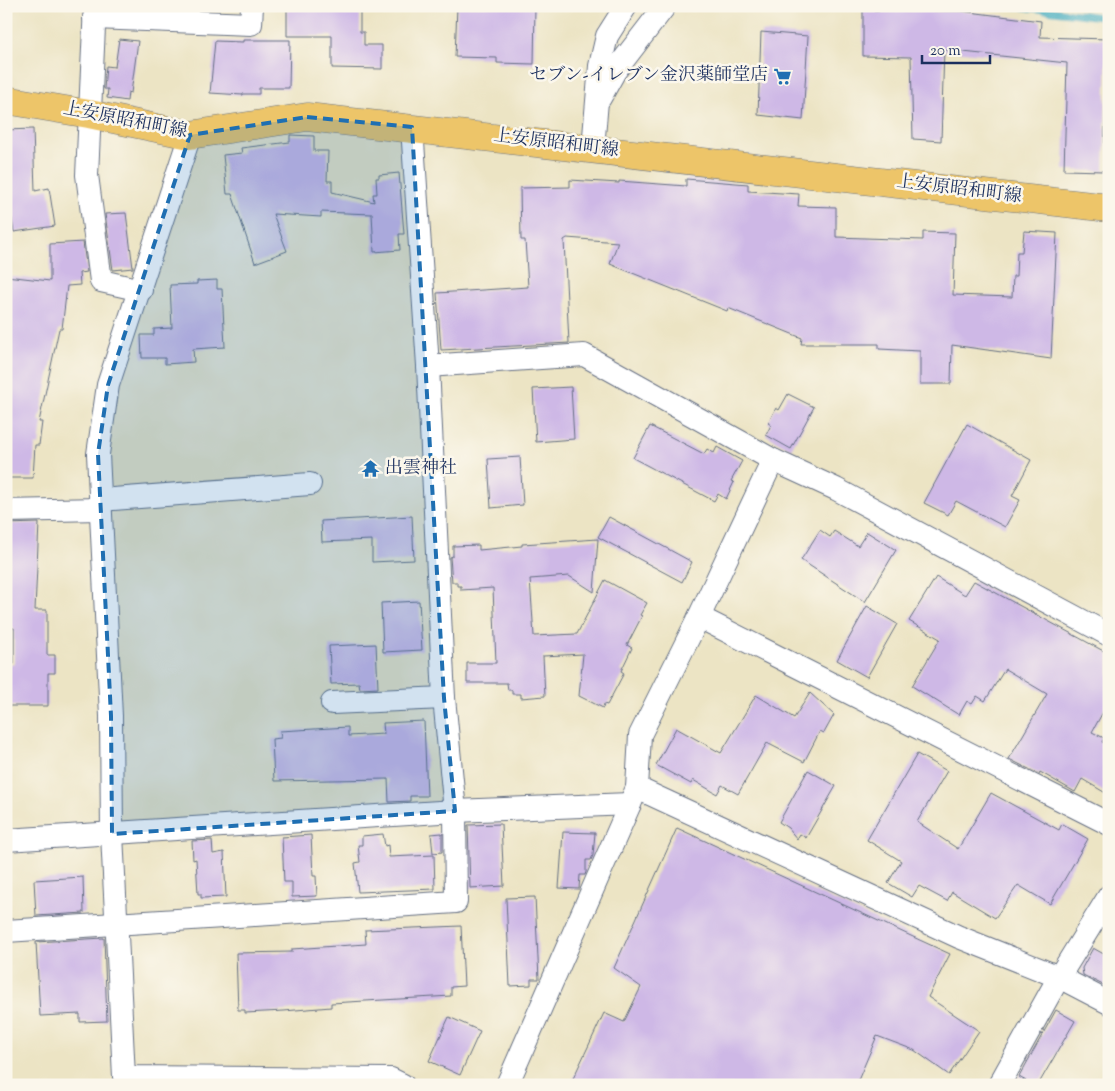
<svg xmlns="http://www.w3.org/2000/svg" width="1115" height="1091" font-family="'Sorts Mill Goudy','Noto Serif JP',serif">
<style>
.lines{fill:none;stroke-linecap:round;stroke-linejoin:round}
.stream{stroke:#3faabe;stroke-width:7}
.building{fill:#ceb8e6}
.minor-casing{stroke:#646e82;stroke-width:24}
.major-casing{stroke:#646e82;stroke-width:29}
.minor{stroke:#fff;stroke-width:22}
.major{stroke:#edc569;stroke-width:28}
.marked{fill:#1f6fb2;fill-opacity:0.2;stroke:#1f6fb2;stroke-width:4;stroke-dasharray:10 6;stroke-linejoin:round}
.labels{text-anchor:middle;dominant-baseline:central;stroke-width:5;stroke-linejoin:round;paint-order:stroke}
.poi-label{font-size:18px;fill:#1b2f5e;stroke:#fbf7ec;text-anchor:end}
.street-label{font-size:18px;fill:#1b2f5e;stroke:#fbf7ec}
</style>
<rect width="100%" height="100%" fill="#fbf7ec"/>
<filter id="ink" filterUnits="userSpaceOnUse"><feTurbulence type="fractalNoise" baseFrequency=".02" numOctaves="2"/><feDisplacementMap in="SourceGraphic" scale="10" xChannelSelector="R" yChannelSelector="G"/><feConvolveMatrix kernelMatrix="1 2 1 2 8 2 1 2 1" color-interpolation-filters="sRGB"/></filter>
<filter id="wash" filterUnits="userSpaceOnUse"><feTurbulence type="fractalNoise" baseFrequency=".0096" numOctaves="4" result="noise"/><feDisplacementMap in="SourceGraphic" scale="20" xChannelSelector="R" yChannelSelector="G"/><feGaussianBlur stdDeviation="1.12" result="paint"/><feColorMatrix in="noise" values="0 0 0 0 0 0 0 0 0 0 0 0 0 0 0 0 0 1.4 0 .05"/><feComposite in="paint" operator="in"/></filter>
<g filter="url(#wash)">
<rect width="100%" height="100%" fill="#ece4c4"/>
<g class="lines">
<path class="stream" d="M1015,6L1109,18"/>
</g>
<g id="blocks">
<g class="building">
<path d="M287,6H360V32H364V45H382V69L332,68V36H287Z"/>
<path d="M457,6H535L534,64L497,63V58L455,57Z"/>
<path d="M863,10L961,11L1041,21L1040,37L1107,39L1104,171L1064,170L1067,63L944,50L941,141L913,139L911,57L863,56Z"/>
<path d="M761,32L808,36L803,120L758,115Z"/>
<path d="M119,39L138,41L131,93L128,92L127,101L107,98L108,89H104L106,66L115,67Z"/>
<path d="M243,40H290L289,88H259V94H243V95L210,93L215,41L243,42Z"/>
<path d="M33,129L35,191L49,188L55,226L14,232L6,184V130Z"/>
<path d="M290,135L314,136V151H328L327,181H332V192L374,202L373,194H377L376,178H379V175L399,173L404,234H399L400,250L374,252L372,214L321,212V217L273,214L287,251L255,263L232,194H227L223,155L242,153L241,148L290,142Z"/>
<path d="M686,179L748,184V191L799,194L798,206L836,207V237L923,240V232L955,233L953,295L1012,297L1013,276H1016L1017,252H1022L1024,231L1057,233L1051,359L952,345L951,384H920V351L879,349V344H801L802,338L728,308L727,311L610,264L618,242L567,238L564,240L569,343L441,350L437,293L528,287L525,240H521L520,188L570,187V180L619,183V181L686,186Z"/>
<path d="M126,213L133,268L113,270L105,214Z"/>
<path d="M83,242L87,272L79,273L80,285L67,286L62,329H59L39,422H42L39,445H35L33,478H6V276L50,281V244Z"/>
<path d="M217,280V289H222L225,347L193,349L194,362L165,364V358H142L141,335H154V329L172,328L170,285L197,284V281Z"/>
<path d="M571,387L574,439L536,442L533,389Z"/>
<path d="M788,394L814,407L791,449L766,435L771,425L768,423L776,408L779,410Z"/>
<path d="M967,424L1031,460L1012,496L1020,500L1005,527L956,501L948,515L924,503Z"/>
<path d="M650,426L704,454L707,449L714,453L717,447L742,461L731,481L734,482L726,499L718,494L714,501L633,458Z"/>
<path d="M520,457L523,505L491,508L488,459Z"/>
<path d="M412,516L414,560L372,562V540L322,542L321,521Z"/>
<path d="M609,517L692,562L682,582L598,537Z"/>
<path d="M39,523L35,610H47V655H55V673H48V706H6V664H14V628H6V524Z"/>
<path d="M820,530L830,537L834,531L858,546L867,532L896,550L865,602L801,560Z"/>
<path d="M598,539L594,592L569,576L530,579L534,636L577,634L605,580L647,603L640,615L642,616L627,645L632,648L621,671L624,673L607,705L604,704L603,708L579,696L583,654L543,656L545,696L521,698V694H512V690H508L507,683H467V663H496L493,588L461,590V586H457V582H452L450,557L453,556V546L479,545V550L522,546V544Z"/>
<path d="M936,577L965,595L974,581L1109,654V701L1092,732L1104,738L1102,742L1109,746V795L1082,779L1075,792L1040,772L1039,774L1009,759L1047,694L1005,669L985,701L977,696L972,704L967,701L959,715L912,686L940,639L909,621Z"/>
<path d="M419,601L422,650L383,652L381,603Z"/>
<path d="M867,606L897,624L867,677L837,660Z"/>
<path d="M376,644L378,688L360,689L359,683L331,684L329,646Z"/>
<path d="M810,693L834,715L824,733L820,731L804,762L767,743L738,794L722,785L717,794L693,780L691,784L656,765L676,728L721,753L756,695L794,718Z"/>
<path d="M424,721L427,796H410V801L389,802L388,779L274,781L272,739L281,738L280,731L348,727V736L384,734L383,723Z"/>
<path d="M917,754L947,771L917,822L958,849L991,793L1059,830L1062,824L1088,839L1050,904L1018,885L995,918L952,892L947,901L919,886L912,897L888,883L901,861L867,840Z"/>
<path d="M808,770L836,786L806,838L800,834L797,839L788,828L779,822Z"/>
<path d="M501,824L504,886L470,888L468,825Z"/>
<path d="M677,828L950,954L928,997L979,1031L949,1075L914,1050L877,1036L856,1085H570L604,1013L624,1022L641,987L614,968Z"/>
<path d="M563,832L595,833L593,855L591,860H586V872L585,875H580L579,889L559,888Z"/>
<path d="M442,833V852L433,853L431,834Z"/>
<path d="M383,834L385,846L388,845L389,857L434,855L435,889L358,892L355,863L360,862L358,845H362V836Z"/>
<path d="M311,835L313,876H316L317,896L292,897V882H284L282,837Z"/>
<path d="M212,840L213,854L224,852L226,897L201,898V894H198L196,859L193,860L192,841Z"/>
<path d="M83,877L84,913L36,916L34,880Z"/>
<path d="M535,897L539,979H531V985L510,986L506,898Z"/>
<path d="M461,926L464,986L451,987V996L331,1003V1007L284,1011L245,1013V1010H238L236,953L292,952V949L366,944L365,930Z"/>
<path d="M104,938L107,1021L80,1022V1014L40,1016L36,942Z"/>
<path d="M1093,948L1109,957V988L1083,975L1082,968Z"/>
<path d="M1056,1010L1075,1021L1038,1085H1033L1019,1077Z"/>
<path d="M449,1017L480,1031L460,1075L429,1061Z"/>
</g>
</g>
</g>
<g filter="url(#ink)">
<use href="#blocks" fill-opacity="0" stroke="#646e82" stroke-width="1"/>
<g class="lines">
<defs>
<g id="minor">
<path d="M95,6L87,175L101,281L141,290"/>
<path d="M94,18L251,24L252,6"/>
<path d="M600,98L615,71L665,6"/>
<path d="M190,135L108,385L98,454L111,716L112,834L124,1077L391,1079L403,1085"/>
<path d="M593,148L600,66L607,36L626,6"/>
<path d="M428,366L584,355L773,460L836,489L1109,635"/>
<path d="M100,500L310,484"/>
<path d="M6,511L100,509"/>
<path d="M699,617L1109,824"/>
<path d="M332,703L444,698"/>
<path d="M637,788L959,937L1059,977L1109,1003"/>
<path d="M6,840L455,811L630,804"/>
<path d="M6,931L456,902L455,811L444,698L428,366L412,127"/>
<path d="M507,1085L637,788L640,735L699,617L773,460"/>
<path d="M999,1085L1059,977L1109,896"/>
</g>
<path id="major" d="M6,100L89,114L190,135L307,117L1109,208"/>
</defs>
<use href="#minor" class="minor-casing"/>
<use href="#major" class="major-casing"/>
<use href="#minor" class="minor"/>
<use href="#major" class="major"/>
</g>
</g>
<path class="marked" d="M307,117L412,127L444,698L455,811L112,834L111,716L98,454L108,385L190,135Z"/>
<defs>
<symbol id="supermarket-bare" viewBox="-9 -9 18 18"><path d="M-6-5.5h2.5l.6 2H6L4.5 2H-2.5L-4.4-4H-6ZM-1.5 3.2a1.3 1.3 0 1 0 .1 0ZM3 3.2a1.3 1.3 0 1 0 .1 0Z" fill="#1f6fb2" stroke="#fbf7ec" stroke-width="2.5" paint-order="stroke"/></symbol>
<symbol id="temple-bare" viewBox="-9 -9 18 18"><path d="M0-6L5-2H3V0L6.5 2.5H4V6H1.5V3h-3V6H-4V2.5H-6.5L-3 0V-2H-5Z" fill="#1f6fb2" stroke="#fbf7ec" stroke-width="2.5" paint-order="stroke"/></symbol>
</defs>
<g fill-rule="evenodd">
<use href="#supermarket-bare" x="770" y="64" width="25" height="25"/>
<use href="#temple-bare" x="358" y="456" width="25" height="25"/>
</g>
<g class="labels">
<g class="poi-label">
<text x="768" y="76">セブン-イレブン金沢薬師堂店</text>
<text x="385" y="469" text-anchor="start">出雲神社</text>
</g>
<g class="street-label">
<text transform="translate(125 121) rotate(11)">上安原昭和町線</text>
<text transform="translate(556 144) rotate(7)">上安原昭和町線</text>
<text transform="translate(959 190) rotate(7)">上安原昭和町線</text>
</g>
</g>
<rect width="1115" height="1091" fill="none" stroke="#fbf7ec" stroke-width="25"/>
<path d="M922 55v8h68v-8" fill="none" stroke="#1b2f5e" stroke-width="2.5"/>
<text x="930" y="55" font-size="15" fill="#1b2f5e" stroke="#fbf7ec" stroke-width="4" paint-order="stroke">20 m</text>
</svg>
